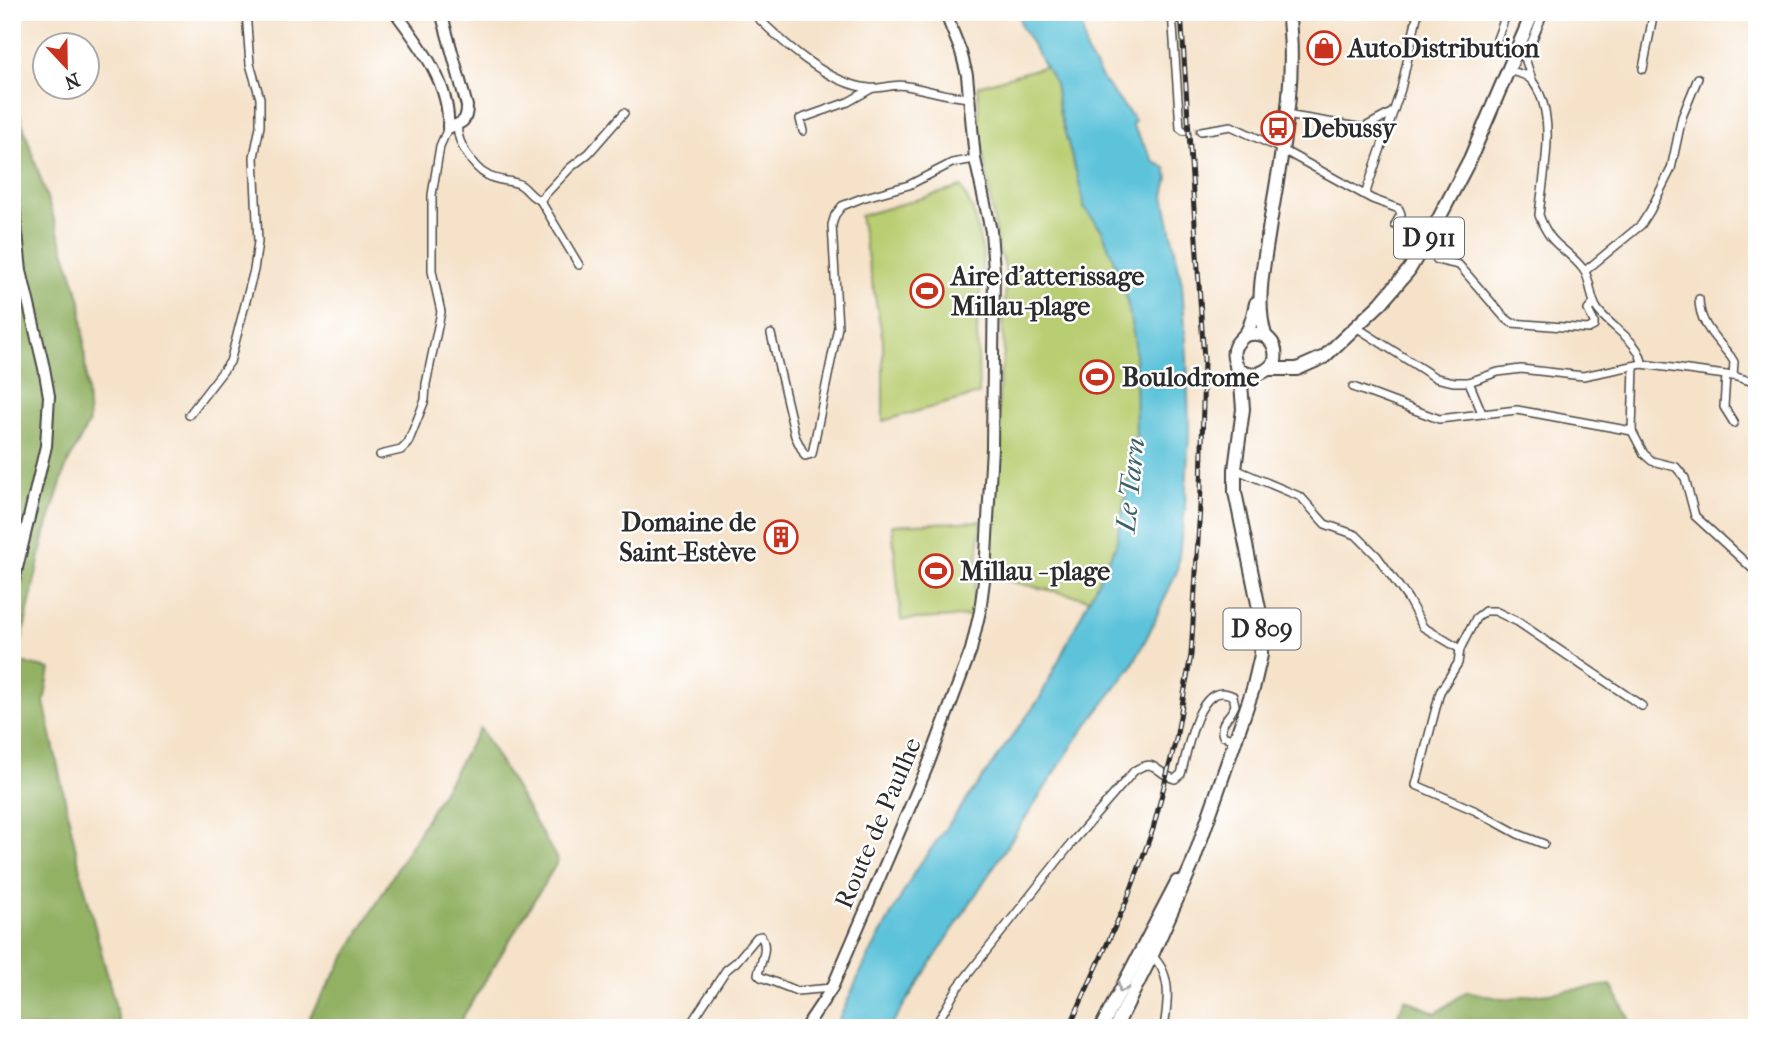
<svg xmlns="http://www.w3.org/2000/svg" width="1769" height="1040" font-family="'IM FELL French Canon',serif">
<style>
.green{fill:#b9ce72;stroke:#727c4e;stroke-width:2}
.forest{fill:#92b164;stroke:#5e6e48;stroke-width:2}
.water{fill:#5dc3da;stroke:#447782;stroke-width:2}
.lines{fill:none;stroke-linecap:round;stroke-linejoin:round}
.street-tunnel{stroke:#cdbda9;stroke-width:7;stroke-dasharray:7 3.5;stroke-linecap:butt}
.street-casing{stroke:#494643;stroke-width:10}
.secondary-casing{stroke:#494643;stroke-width:14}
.primary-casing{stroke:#494643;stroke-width:16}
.street{stroke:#fff;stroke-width:7}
.secondary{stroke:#fff;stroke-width:10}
.primary{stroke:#fff;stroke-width:12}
.rail-casing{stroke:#2b2b2b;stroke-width:5}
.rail{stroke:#fff;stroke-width:2.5;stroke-dasharray:8;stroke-linecap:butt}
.oneway{stroke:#a0a0a0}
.labels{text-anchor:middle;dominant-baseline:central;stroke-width:5;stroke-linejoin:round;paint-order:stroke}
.shield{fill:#fff;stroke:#6b6b6b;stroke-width:2}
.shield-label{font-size:24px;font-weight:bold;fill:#2b2b2b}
.poi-label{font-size:26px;font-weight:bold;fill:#2b2b2b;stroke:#fff;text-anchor:start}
.street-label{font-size:26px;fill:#2b2b2b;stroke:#fff}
.water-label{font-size:28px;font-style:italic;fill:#3c6068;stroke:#fff}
</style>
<rect width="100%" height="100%" fill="#fff"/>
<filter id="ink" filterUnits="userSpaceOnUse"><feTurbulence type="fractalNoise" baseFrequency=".0143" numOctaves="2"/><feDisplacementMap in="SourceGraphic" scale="14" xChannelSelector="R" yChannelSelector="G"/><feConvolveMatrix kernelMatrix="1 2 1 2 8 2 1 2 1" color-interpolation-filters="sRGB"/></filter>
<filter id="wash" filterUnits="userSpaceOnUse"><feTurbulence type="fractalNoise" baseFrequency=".00686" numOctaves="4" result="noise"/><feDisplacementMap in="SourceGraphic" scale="28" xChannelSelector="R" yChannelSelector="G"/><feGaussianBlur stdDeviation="1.57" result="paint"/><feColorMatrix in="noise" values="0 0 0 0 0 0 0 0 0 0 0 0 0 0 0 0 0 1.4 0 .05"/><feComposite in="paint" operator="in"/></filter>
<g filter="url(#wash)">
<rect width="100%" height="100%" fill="#f5e2c9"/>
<g class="green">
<path d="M1046,66L1055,83L1060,115L1080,186L1084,208L1102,230L1125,290L1135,343L1136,442L1116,545L1089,599L990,577L1000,373C1006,356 1003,342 1003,324C1003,294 1013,277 998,249L979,125L978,86Z"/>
<path d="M961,187L973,210L983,254L977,328L979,394L883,421V340L860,216Z"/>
<path d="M981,521L972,616L901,620L892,525Z"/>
</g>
<g class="forest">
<path d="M12,92L81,301L89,422L66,467L45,533L17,662L50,669L44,702L80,869L121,1028H12Z"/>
<path d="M480,728L558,861L456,1028H303Z"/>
<path d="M1611,985L1634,1028H1392L1405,999L1436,1013L1467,991L1502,999Z"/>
</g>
<path class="water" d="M1019,12H1080L1086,51L1105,83L1135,120L1132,125L1154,162L1166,168L1168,178L1164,196L1182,284L1187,357L1189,432L1185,507L1177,571L1149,633L1132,666L1078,737L889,1028H835L864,965L915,871L1040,698L1116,545L1136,442L1135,343L1125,290L1102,230L1084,208L1080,186L1060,114L1055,83L1021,26Z"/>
</g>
<g filter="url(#ink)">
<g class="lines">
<path class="street-tunnel" d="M1184,131H1201"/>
<defs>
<g id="street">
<path d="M752,12C781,41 827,84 869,88C881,90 892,83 907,86C929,90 948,97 971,98"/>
<path d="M1172,12L1180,128L1184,131"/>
<path d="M1497,39L1507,12"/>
<path d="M1643,69L1653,16L1648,12"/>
<path d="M1508,70C1517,73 1527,74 1533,82C1558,116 1543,175 1539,215C1551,248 1565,246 1583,269C1592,280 1589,299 1598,310C1611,328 1641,342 1642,364"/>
<path d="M1532,80L1525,58L1544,12"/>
<path d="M1286,115L1364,128L1385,134"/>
<path d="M458,125C455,140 473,168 487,175C496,181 509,180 519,184C527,188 531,198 540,200L570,168L589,153L624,113"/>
<path d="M1365,127L1393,112"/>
<path d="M803,131L800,119L848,102L871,89"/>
<path d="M1201,131L1231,126L1281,149L1372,199L1399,209L1401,214L1395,225"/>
<path d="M1365,195L1401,89L1418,12"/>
<path d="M540,200L579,265"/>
<path d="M1441,234L1432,249L1437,260L1459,265L1504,317L1512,323L1588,329L1594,326V322L1588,310L1594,303"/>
<path d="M1585,271L1641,225L1650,211L1671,169L1682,117L1698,78"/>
<path d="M1699,299C1699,324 1716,338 1731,357L1734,362L1733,376"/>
<path d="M1356,327L1436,378L1454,382H1469L1498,372L1521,369L1583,376L1642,364L1733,376L1757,383"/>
<path d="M771,334L795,436L805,456L812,454L838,327L832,225L835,215L842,206L862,198L909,185L952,163L975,159"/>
<path d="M1634,366L1632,431L1644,454L1652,461L1676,467L1685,478L1695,516L1757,573"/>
<path d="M1726,375L1724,407L1734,423"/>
<path d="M1469,382L1482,413"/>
<path d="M1353,387L1439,419L1517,410L1632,431"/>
<path d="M189,415L230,362L254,270L258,242L254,157L260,126V98L250,64L246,12"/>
<path d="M380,455L401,450L408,443L425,400L426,384L441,312L432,271V195L440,146L448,128"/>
<path d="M1235,469L1301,497L1325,524L1356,535L1377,556L1408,599L1423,627L1460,649"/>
<path d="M1544,844L1518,834L1476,811L1416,785L1440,692L1458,663L1460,649L1476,618L1485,611H1495L1518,622L1642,706"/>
<path d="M1150,954C1173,973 1168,1001 1164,1028"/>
<path d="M688,1028L726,970L736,962L757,937L761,936C769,948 761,961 758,974L761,977L797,991L832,988"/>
<path d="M934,1028L958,987L1075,839L1134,771C1156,756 1155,774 1175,779L1181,774C1188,751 1198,677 1233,696L1235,705C1231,717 1218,722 1223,736L1236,740"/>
</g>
<g id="secondary">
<path d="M395,12C420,45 451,85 448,128C462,123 467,122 467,106L441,12"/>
<path d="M12,186L21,271L44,368L49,396L46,446L12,589"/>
<path d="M805,1028L832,988L928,765L971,650L980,611L985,573L992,447L994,270L991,231L975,159L967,75L961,52L945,12"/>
</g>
<g id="primary">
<path d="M1246,335C1265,330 1278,342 1275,361C1265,378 1238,381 1234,358C1231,343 1243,340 1248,330C1252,322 1254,312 1256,303"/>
<path d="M1265,335C1255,301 1264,264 1269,230C1280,158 1298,84 1288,12"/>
<path d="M1270,369H1297L1324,357L1381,303L1409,270L1437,222L1470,159L1533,12"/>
<path d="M1101,1028L1177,882"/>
<path d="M1115,1028L1152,955L1192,865L1253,689L1261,655V618L1235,492V469L1243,409L1241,384L1236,366"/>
</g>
</defs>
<use href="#street" class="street-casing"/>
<use href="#secondary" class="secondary-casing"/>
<use href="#primary" class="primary-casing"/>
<use href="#street" class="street"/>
<use href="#secondary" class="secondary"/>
<use href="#primary" class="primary"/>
<defs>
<path id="rail" d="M1069,1028L1127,900L1153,829L1176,739L1191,655L1201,490L1204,360L1181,12"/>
</defs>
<use href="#rail" class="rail-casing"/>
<use href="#rail" class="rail"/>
</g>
<defs><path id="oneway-chevron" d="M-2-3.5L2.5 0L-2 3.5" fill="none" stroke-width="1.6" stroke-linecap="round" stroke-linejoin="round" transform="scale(1.75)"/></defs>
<use class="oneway" href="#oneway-chevron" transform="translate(1122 988) rotate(117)"/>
</g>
<defs>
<symbol id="shop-ring" viewBox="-11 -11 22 22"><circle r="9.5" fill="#fff" stroke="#c8321e" stroke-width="1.5"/><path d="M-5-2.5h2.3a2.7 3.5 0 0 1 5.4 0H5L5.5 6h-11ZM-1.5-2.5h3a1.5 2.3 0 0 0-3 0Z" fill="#c8321e"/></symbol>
<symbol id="bus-ring" viewBox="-11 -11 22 22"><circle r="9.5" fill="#fff" stroke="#c8321e" stroke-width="1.5"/><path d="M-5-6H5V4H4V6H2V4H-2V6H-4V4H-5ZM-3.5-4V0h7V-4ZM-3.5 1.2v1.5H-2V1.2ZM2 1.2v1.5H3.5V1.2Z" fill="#c8321e"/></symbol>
<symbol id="stadium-ring" viewBox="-11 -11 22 22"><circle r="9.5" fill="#fff" stroke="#c8321e" stroke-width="1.5"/><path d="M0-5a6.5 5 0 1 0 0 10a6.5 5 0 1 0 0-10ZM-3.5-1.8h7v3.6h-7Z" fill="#c8321e"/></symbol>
<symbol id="building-ring" viewBox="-11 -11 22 22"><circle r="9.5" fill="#fff" stroke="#c8321e" stroke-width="1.5"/><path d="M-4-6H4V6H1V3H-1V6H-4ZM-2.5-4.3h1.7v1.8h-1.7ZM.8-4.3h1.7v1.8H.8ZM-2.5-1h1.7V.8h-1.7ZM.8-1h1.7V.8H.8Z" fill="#c8321e"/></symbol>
</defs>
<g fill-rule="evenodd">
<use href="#shop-ring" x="1305" y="29" width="38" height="38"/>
<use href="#bus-ring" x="1259" y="109" width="38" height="38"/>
<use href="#stadium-ring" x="908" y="272" width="38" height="38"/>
<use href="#stadium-ring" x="1078" y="358" width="38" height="38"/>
<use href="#building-ring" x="762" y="518" width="38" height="38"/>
<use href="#stadium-ring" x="917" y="552" width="38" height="38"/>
</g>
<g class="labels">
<g class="shield">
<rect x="1394" y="217.5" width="70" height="41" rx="5"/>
<rect x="1223.5" y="608.5" width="77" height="41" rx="5"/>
</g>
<g class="shield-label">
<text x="1429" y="238">D 911</text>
<text x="1262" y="629">D 809</text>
</g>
<g class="poi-label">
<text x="1348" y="48">AutoDistribution</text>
<text x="1302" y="128">Debussy</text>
<text x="951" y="276">Aire d'atterissage<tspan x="951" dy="30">Millau-plage</tspan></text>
<text x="1122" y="377">Boulodrome</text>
<text x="756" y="522" text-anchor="end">Domaine de<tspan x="756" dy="30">Saint-Estève</tspan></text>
<text x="960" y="571">Millau - plage</text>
</g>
<g class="street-label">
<text transform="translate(878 823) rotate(-67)">Route de Paulhe</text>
</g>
<g class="water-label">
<text transform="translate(1130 485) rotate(-84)">Le Tarn</text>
</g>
</g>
<rect width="1769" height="1040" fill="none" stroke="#fff" stroke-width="42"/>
<g transform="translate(66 66) rotate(158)"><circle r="33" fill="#ffffff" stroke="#aaaaaa" stroke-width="2"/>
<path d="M0-5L12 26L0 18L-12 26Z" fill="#c8321e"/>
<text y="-10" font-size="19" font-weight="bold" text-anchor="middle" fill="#2b2b2b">N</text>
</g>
</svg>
